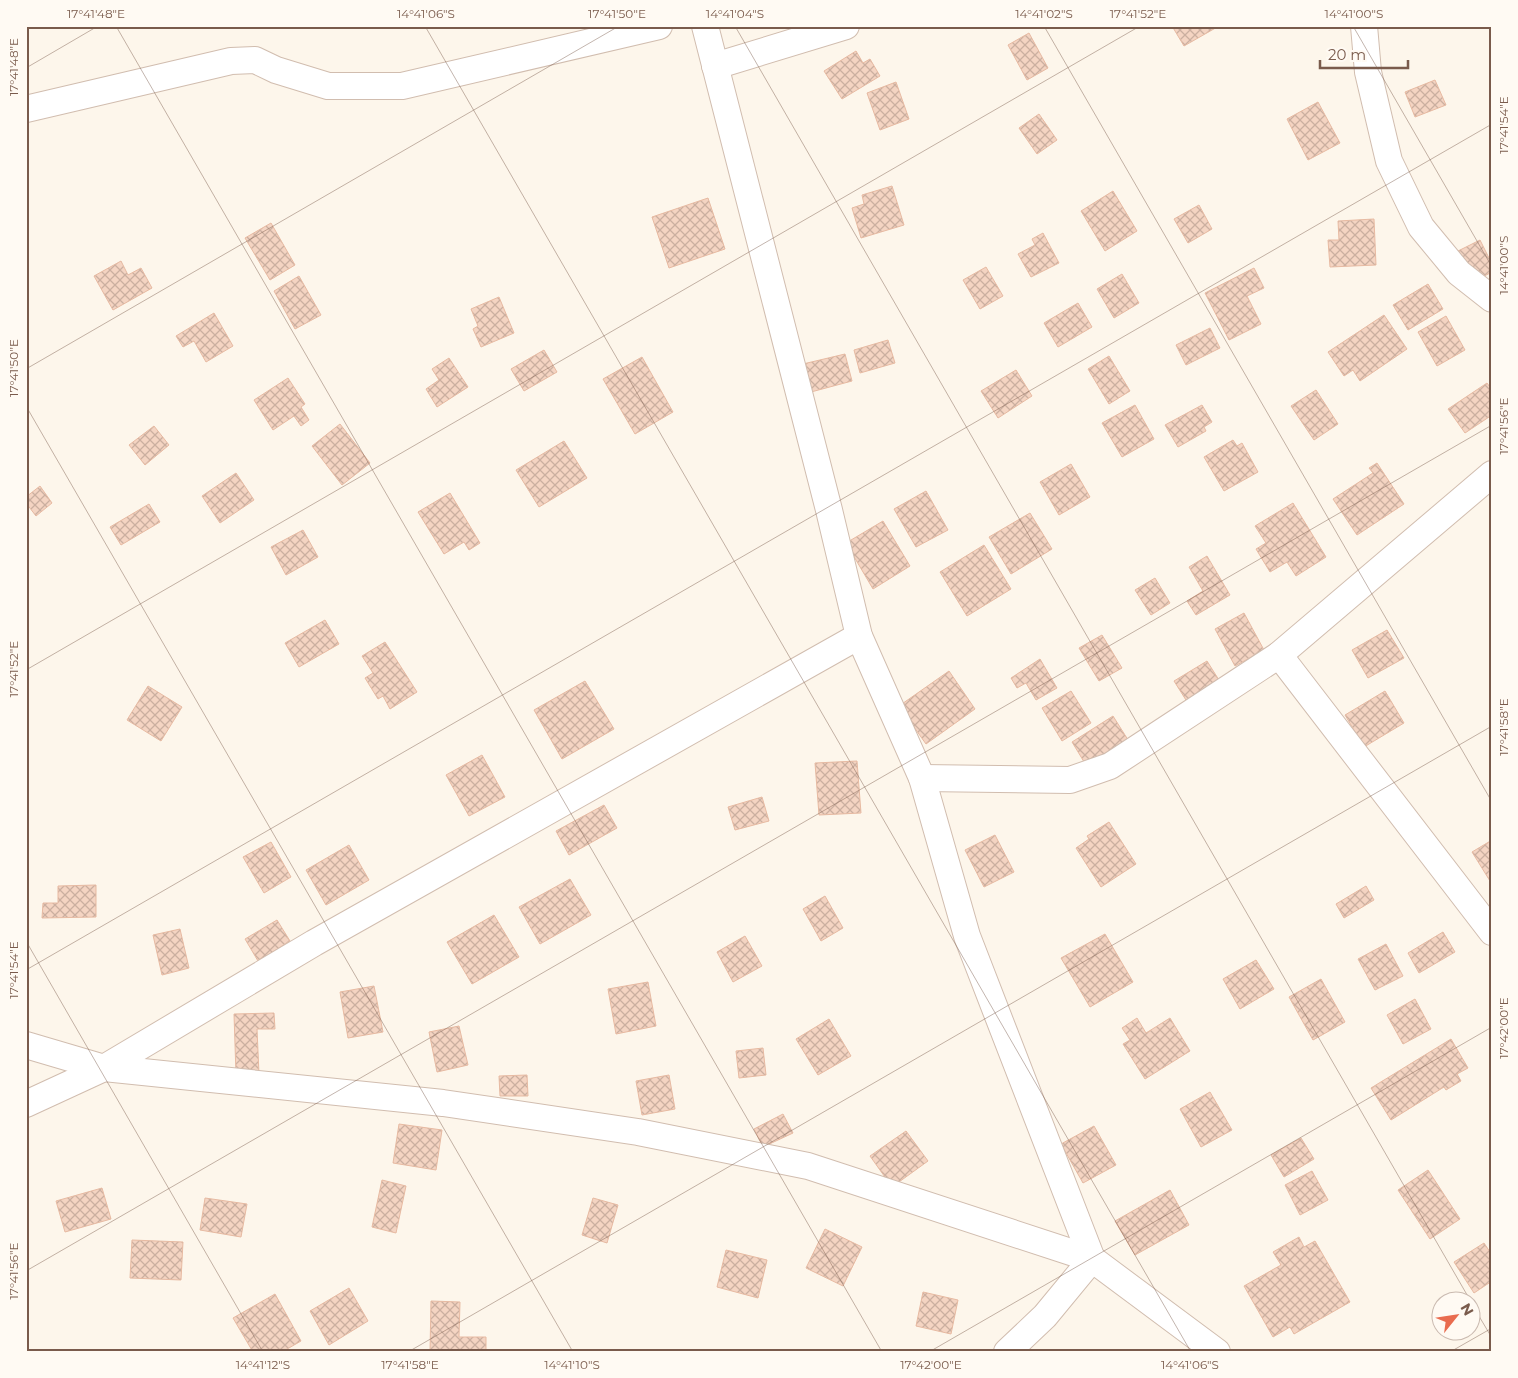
<svg xmlns="http://www.w3.org/2000/svg" width="1518" height="1378" font-family="Montserrat,sans-serif">
<style>
.building{fill:url(#building-cross-hatch);stroke:#e7baa2}
.lines{fill:none;stroke-linecap:round;stroke-linejoin:round}
.minor-casing{stroke:#d1bdaf;stroke-width:28}
.minor{stroke:#fff;stroke-width:26}
.ticks{fill:none;stroke:#7a5b4c;stroke-width:1;stroke-opacity:0.45}
.neatline{fill:none;stroke:#7a5b4c;stroke-width:2}
.ticks-label{font-size:12px;text-anchor:middle;fill:#7a5b4c}
</style>
<defs>
<pattern id="building-cross-hatch" width="8" height="8" patternUnits="userSpaceOnUse" patternTransform="scale(1.25)"><rect width="8" height="8" fill="#f4d4c2"/><path d="M0 0l8 8M0 8l8-8" fill="none" stroke="#cbafa0"/></pattern>
</defs>
<rect width="100%" height="100%" fill="#fdf6eb"/>
<g class="building">
<path d="M1172,26H1219L1184,46Z"/>
<path d="M1029,33L1048,68L1027,80L1008,45Z"/>
<path d="M856,51L863,63L870,59L880,76L842,99L824,71Z"/>
<path d="M1435,80L1446,105L1415,117L1405,92Z"/>
<path d="M896,82L909,119L880,130L867,93Z"/>
<path d="M1318,102L1340,143L1308,160L1287,119Z"/>
<path d="M1039,114L1057,140L1037,154L1019,128Z"/>
<path d="M892,186L904,225L861,238L852,208L864,204L862,195Z"/>
<path d="M1113,191L1137,231L1105,251L1081,211Z"/>
<path d="M708,198L725,249L669,268L652,217Z"/>
<path d="M1199,205L1212,229L1188,243L1174,219Z"/>
<path d="M1374,219L1376,265L1330,267L1328,240H1339L1338,221Z"/>
<path d="M271,223L295,265L270,280L245,238Z"/>
<path d="M1043,233L1059,263L1031,277L1018,254L1035,245L1032,239Z"/>
<path d="M1480,240L1489,258L1492,256V272L1471,283L1456,252Z"/>
<path d="M121,261L128,275L141,268L152,288L113,310L94,276Z"/>
<path d="M986,267L1003,296L980,309L963,280Z"/>
<path d="M1254,268L1264,288L1247,296L1261,324L1229,340L1205,293Z"/>
<path d="M1122,274L1139,303L1114,318L1097,289Z"/>
<path d="M299,276L321,315L295,329L274,291Z"/>
<path d="M1428,284L1443,309L1408,330L1393,305Z"/>
<path d="M499,297L514,333L481,347L473,329L478,326L471,309Z"/>
<path d="M1078,303L1092,327L1058,347L1044,323Z"/>
<path d="M214,313L233,346L206,362L194,341L183,347L176,336Z"/>
<path d="M1384,315L1407,349L1360,381L1353,370L1344,376L1328,352Z"/>
<path d="M1446,316L1465,350L1437,366L1418,332Z"/>
<path d="M1210,328L1220,348L1186,365L1176,345Z"/>
<path d="M888,340L895,363L860,373L854,350Z"/>
<path d="M544,350L557,372L524,391L511,369Z"/>
<path d="M845,354L852,381L811,392L803,364Z"/>
<path d="M1109,356L1130,391L1109,404L1088,369Z"/>
<path d="M642,357L673,412L635,434L603,379Z"/>
<path d="M449,358L468,387L437,407L426,389L439,380L432,369Z"/>
<path d="M1016,370L1032,396L998,418L981,391Z"/>
<path d="M288,378L305,404L301,407L309,420L301,426L294,416L273,430L254,400Z"/>
<path d="M1487,383L1492,390V415L1465,433L1448,409Z"/>
<path d="M1316,390L1338,424L1314,440L1291,406Z"/>
<path d="M1135,405L1154,439L1122,457L1102,423Z"/>
<path d="M1202,405L1212,422L1204,427L1206,431L1178,447L1165,425Z"/>
<path d="M340,424L370,463L342,485L312,446Z"/>
<path d="M154,426L169,445L145,465L129,445Z"/>
<path d="M1233,440L1237,446L1242,443L1258,472L1224,491L1204,457Z"/>
<path d="M564,441L587,478L539,507L516,470Z"/>
<path d="M1377,463L1404,504L1357,535L1333,499L1373,473L1369,468Z"/>
<path d="M1071,464L1090,497L1059,515L1040,482Z"/>
<path d="M236,473L254,500L220,523L202,496Z"/>
<path d="M40,486L52,503L36,516L26,503V497Z"/>
<path d="M926,491L948,530L916,547L894,509Z"/>
<path d="M450,493L480,543L469,550L464,542L444,554L418,512Z"/>
<path d="M1293,503L1326,557L1296,576L1287,562L1270,572L1256,549L1266,543L1255,526Z"/>
<path d="M149,504L160,522L121,545L110,527Z"/>
<path d="M1030,513L1052,549L1011,574L989,537Z"/>
<path d="M883,521L910,566L873,589L846,543Z"/>
<path d="M303,530L318,557L286,575L271,547Z"/>
<path d="M984,545L1011,589L967,616L940,572Z"/>
<path d="M1207,556L1230,595L1196,615L1187,601L1203,591L1189,567Z"/>
<path d="M1155,578L1170,603L1151,615L1135,590Z"/>
<path d="M1244,613L1264,650L1235,666L1215,629Z"/>
<path d="M325,620L339,644L299,667L285,643Z"/>
<path d="M1387,630L1404,658L1368,678L1352,650Z"/>
<path d="M1102,635L1122,668L1099,681L1079,648Z"/>
<path d="M385,642L417,692L390,709L383,696L378,699L365,678L373,673L362,656Z"/>
<path d="M1040,659L1057,688L1036,700L1026,683L1017,688L1011,678Z"/>
<path d="M1207,661L1224,688L1191,708L1174,681Z"/>
<path d="M949,671L975,709L926,744L899,706Z"/>
<path d="M585,681L614,729L562,759L534,710Z"/>
<path d="M148,686L182,707L161,741L127,720Z"/>
<path d="M1071,691L1091,723L1062,741L1042,708Z"/>
<path d="M1385,691L1404,723L1364,747L1345,715Z"/>
<path d="M1113,716L1130,743L1089,770L1072,742Z"/>
<path d="M482,755L505,797L469,816L446,775Z"/>
<path d="M857,761L861,813L819,815L815,763Z"/>
<path d="M762,797L769,821L735,830L728,807Z"/>
<path d="M604,805L617,828L569,855L556,831Z"/>
<path d="M1109,822L1136,864L1101,887L1076,848L1089,839L1087,836Z"/>
<path d="M995,835L1014,872L984,887L965,850Z"/>
<path d="M1492,840V880L1490,881L1472,852Z"/>
<path d="M271,842L291,877L264,893L243,857Z"/>
<path d="M349,845L369,880L326,905L306,870Z"/>
<path d="M570,879L591,915L540,944L519,907Z"/>
<path d="M96,885V917L42,918L43,903H58V886Z"/>
<path d="M1366,886L1374,900L1344,918L1336,904Z"/>
<path d="M825,896L843,928L821,941L803,909Z"/>
<path d="M494,915L519,957L472,984L447,942Z"/>
<path d="M277,920L290,941L258,961L245,939Z"/>
<path d="M180,929L189,968L162,975L153,935Z"/>
<path d="M1443,932L1455,952L1419,973L1408,953Z"/>
<path d="M1105,934L1133,982L1090,1007L1061,958Z"/>
<path d="M745,936L762,966L733,982L717,952Z"/>
<path d="M1386,944L1403,976L1375,990L1358,959Z"/>
<path d="M1256,960L1274,989L1240,1009L1223,979Z"/>
<path d="M1321,979L1345,1022L1313,1040L1289,997Z"/>
<path d="M648,982L656,1026L616,1034L608,989Z"/>
<path d="M374,986L383,1032L348,1038L340,992Z"/>
<path d="M1415,999L1431,1029L1403,1044L1387,1015Z"/>
<path d="M274,1013L275,1029H257L259,1074L236,1075L234,1014Z"/>
<path d="M1137,1018L1146,1033L1170,1018L1190,1051L1145,1079L1123,1044L1130,1040L1122,1028Z"/>
<path d="M829,1019L851,1056L818,1075L796,1039Z"/>
<path d="M459,1026L468,1065L437,1072L429,1032Z"/>
<path d="M1451,1039L1468,1068L1457,1074L1461,1081L1446,1090L1444,1087L1391,1120L1371,1088Z"/>
<path d="M763,1048L766,1075L739,1078L736,1051Z"/>
<path d="M527,1075L528,1096H500L499,1076Z"/>
<path d="M669,1075L675,1109L642,1115L636,1081Z"/>
<path d="M1210,1092L1232,1130L1201,1147L1180,1109Z"/>
<path d="M783,1114L793,1133L763,1147L754,1129Z"/>
<path d="M399,1124L442,1130L436,1170L393,1163Z"/>
<path d="M1094,1126L1116,1165L1083,1183L1061,1144Z"/>
<path d="M906,1131L928,1161L892,1187L870,1156Z"/>
<path d="M1301,1138L1314,1159L1284,1177L1271,1155Z"/>
<path d="M1428,1170L1460,1219L1430,1239L1398,1190Z"/>
<path d="M1312,1171L1328,1200L1300,1215L1285,1185Z"/>
<path d="M382,1180L406,1186L396,1233L372,1227Z"/>
<path d="M102,1188L111,1219L65,1232L56,1201Z"/>
<path d="M1170,1190L1189,1225L1135,1255L1115,1221Z"/>
<path d="M205,1198L247,1204L241,1237L200,1230Z"/>
<path d="M593,1198L618,1205L607,1243L582,1235Z"/>
<path d="M825,1229L862,1247L843,1286L806,1268Z"/>
<path d="M1299,1237L1304,1247L1315,1241L1350,1302L1294,1334L1290,1327L1273,1337L1244,1286L1281,1265L1273,1252Z"/>
<path d="M132,1240L183,1242L181,1280L130,1278Z"/>
<path d="M1484,1243L1492,1255V1281L1474,1293L1454,1262Z"/>
<path d="M726,1250L767,1260L758,1298L717,1287Z"/>
<path d="M349,1288L368,1321L329,1345L310,1311Z"/>
<path d="M923,1292L958,1300L951,1334L916,1326Z"/>
<path d="M275,1294L301,1341L282,1352H253L233,1318Z"/>
<path d="M431,1301L460,1302L459,1337H486V1352H430Z"/>
</g>
<g class="lines">
<defs>
<g id="minor">
<path d="M705,26L829,510L859,636L922,778L967,936L1092,1259L1045,1316L1007,1352"/>
<path d="M1364,26L1368,72L1389,161L1421,227L1459,273L1492,299"/>
<path d="M715,66L846,26"/>
<path d="M26,109L231,61L255,60L276,70L328,86H402L659,26"/>
<path d="M1279,655L1492,932"/>
<path d="M922,778L1070,780L1110,766L1279,655L1492,474"/>
<path d="M26,1045L104,1068L443,1103L638,1132L808,1166L1092,1259L1217,1352"/>
<path d="M26,1104L104,1068L314,943L859,636"/>
</g>
</defs>
<use href="#minor" class="minor-casing"/>
<use href="#minor" class="minor"/>
</g>
<path class="ticks" d="M116,26L882,1352M425,26L1191,1352M735,26L1470,1300M1044,26L1492,802M1353,26L1492,267M26,68L98,26M26,369L619,26M26,406L573,1352M26,670L1140,26M26,941L263,1352M26,970L1492,124M26,1271L1492,425M1470,1301L1492,1338M408,1352L1492,726M929,1352L1492,1027M1450,1352L1492,1328"/>
<rect width="1518" height="1378" fill="none" stroke="#fffaf3" stroke-width="55"/>
<g transform="translate(1456 1316) rotate(60)"><circle r="24" fill="#fffaf3" stroke="#cabab0"/>
<path d="M0-4L9 19L0 12L-9 19Z" fill="#e96c4f"/>
<text y="-8" font-size="14" font-weight="bold" text-anchor="middle" fill="#7a5b4c">N</text>
</g>
<path d="M1320 60v8h88v-8" fill="none" stroke="#7a5b4c" stroke-width="2.5"/>
<text x="1328" y="60" font-size="15" fill="#7a5b4c" stroke="#fffaf3" stroke-width="4" paint-order="stroke">20 m</text>
<rect x="28" y="28" width="1462" height="1322" class="neatline"/>
<g class="ticks-label">
<text x="96" y="18">17°41'48"E</text>
<text x="426" y="18">14°41'06"S</text>
<text x="617" y="18">17°41'50"E</text>
<text x="735" y="18">14°41'04"S</text>
<text x="1044" y="18">14°41'02"S</text>
<text x="1138" y="18">17°41'52"E</text>
<text x="1354" y="18">14°41'00"S</text>
<text transform="translate(14 67) rotate(-90)" y="4">17°41'48"E</text>
<text transform="translate(1504 125) rotate(-90)" y="4">17°41'54"E</text>
<text transform="translate(1504 265) rotate(-90)" y="4">14°41'00"S</text>
<text transform="translate(14 368) rotate(-90)" y="4">17°41'50"E</text>
<text transform="translate(1504 426) rotate(-90)" y="4">17°41'56"E</text>
<text transform="translate(14 669) rotate(-90)" y="4">17°41'52"E</text>
<text transform="translate(1504 727) rotate(-90)" y="4">17°41'58"E</text>
<text transform="translate(14 970) rotate(-90)" y="4">17°41'54"E</text>
<text transform="translate(1504 1028) rotate(-90)" y="4">17°42'00"E</text>
<text transform="translate(14 1271) rotate(-90)" y="4">17°41'56"E</text>
<text x="263" y="1369">14°41'12"S</text>
<text x="410" y="1369">17°41'58"E</text>
<text x="572" y="1369">14°41'10"S</text>
<text x="931" y="1369">17°42'00"E</text>
<text x="1190" y="1369">14°41'06"S</text>
</g>
</svg>
